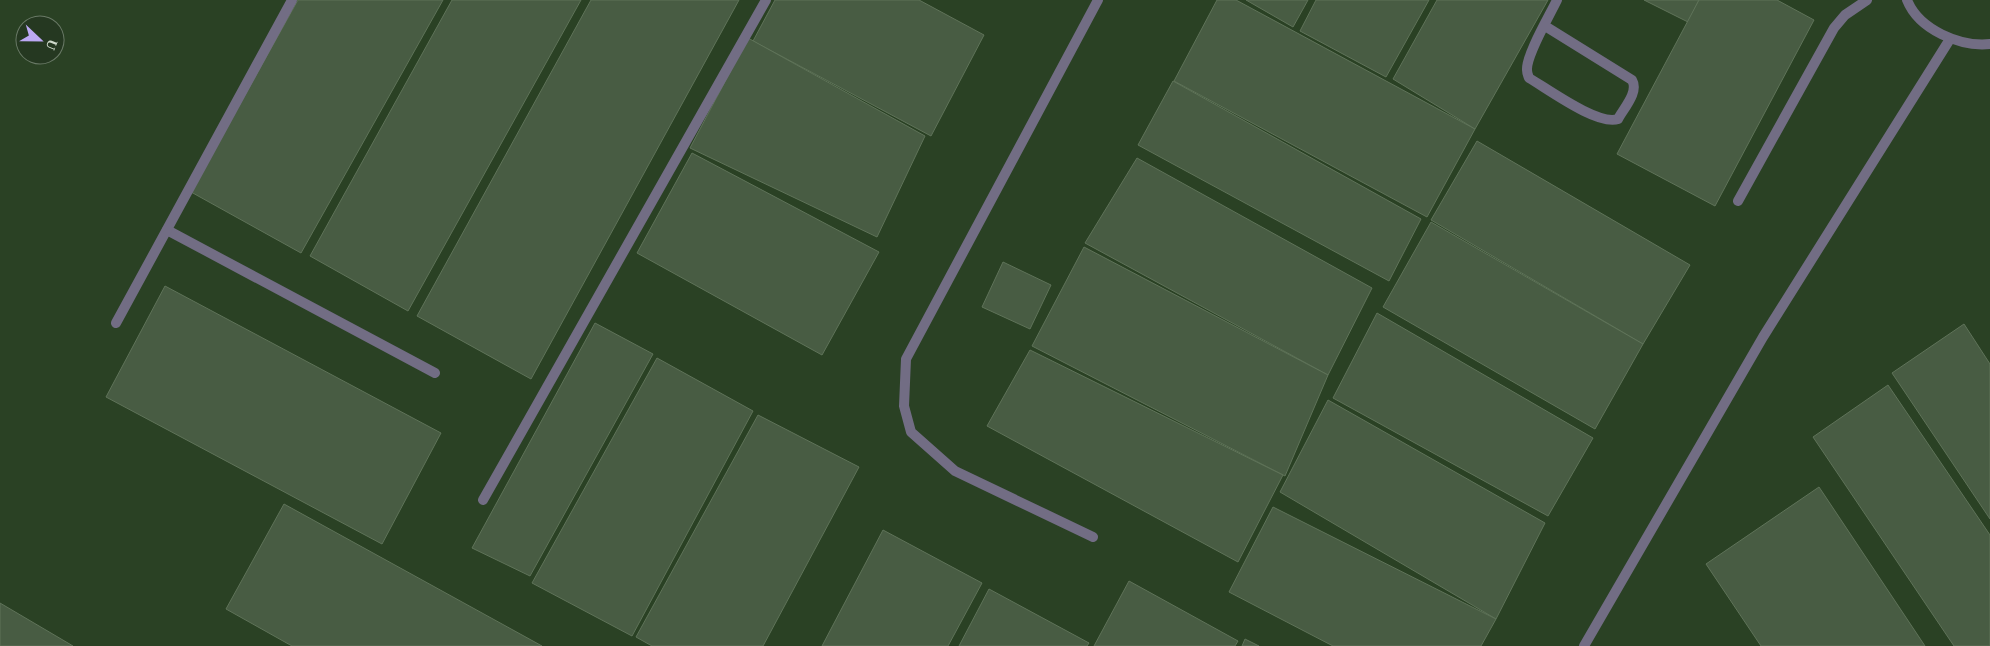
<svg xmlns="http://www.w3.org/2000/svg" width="1990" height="646" font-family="Georgia,serif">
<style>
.built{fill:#2a4124;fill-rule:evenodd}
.building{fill:#485c43;stroke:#5f7359}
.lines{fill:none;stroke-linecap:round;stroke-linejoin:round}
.service{stroke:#726d84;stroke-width:10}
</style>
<rect width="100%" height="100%" fill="#253821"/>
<path class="built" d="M0,0H1990V646H0ZM25,25H55V55H25Z"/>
<g class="building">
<path d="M298,0H443L301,253L191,192Z"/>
<path d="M452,0H581L408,311L310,256Z"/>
<path d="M591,0H739L531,379L417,316Z"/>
<path d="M775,0H919L984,35L931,136L753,41Z"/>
<path d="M1217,0H1236L1475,129L1427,217L1174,81Z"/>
<path d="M1246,0H1308L1293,27Z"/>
<path d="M1316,0H1429L1386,77L1300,31Z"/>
<path d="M1437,0H1548L1475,129L1393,79Z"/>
<path d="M1644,0H1699L1688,22Z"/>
<path d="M1699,0H1777L1814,20L1715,206L1617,154Z"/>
<path d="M748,38L925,136L877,237L690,148Z"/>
<path d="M1173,81L1421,219L1389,281L1138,145Z"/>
<path d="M1477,141L1690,265L1643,344L1431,220Z"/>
<path d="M692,153L879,252L822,355L637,253Z"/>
<path d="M1137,158L1372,288L1328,375L1085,243Z"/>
<path d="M1431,222L1643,344L1595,429L1383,307Z"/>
<path d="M1084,247L1328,375L1285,476L1032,346Z"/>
<path d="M1003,262L1051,285L1030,329L982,307Z"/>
<path d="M165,286L441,433L382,544L106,397Z"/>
<path d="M1377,313L1593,438L1548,516L1333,398Z"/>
<path d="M595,323L653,354L530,576L472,548Z"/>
<path d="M1964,324L1990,364V519L1892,373Z"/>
<path d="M1030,350L1283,475L1238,562L987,426Z"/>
<path d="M657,358L753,411L632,636L532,583Z"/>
<path d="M1888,385L1990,535V646H1954L1813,437Z"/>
<path d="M1328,400L1545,523L1496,619L1280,492Z"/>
<path d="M758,415L859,467L763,646H652L636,637Z"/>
<path d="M1819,487L1925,646H1761L1706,564Z"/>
<path d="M284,504L542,646H292L226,609Z"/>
<path d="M1273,507L1496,619L1481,646H1333L1229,592Z"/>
<path d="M883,530L982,583L948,646H822Z"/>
<path d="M1129,581L1238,641L1235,646H1094Z"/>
<path d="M989,589L1089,643L1087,646H959Z"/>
<path d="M0,603L73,646H0Z"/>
<path d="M1245,639L1259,646H1242Z"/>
</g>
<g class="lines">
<g class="service">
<path d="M1907,0C1919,30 1960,47 1990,44"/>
<path d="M1545,26L1632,80C1639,92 1624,108 1618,119C1598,126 1548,89 1529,78C1528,75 1527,73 1527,70C1526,55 1550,15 1557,0"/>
<path d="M1738,201L1834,28L1845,15L1867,0"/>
<path d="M167,230L435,373"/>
<path d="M116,323L292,0"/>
<path d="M483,500L766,0"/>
<path d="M1093,537L955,471L911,432L904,406L906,359L1098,0"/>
<path d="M1584,646L1763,337L1950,39"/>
</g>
</g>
<g transform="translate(40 40) rotate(112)"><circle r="24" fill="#253821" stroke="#697966"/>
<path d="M0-4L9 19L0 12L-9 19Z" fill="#bda9f5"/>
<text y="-8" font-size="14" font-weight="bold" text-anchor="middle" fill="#d0dbcd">U</text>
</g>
</svg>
